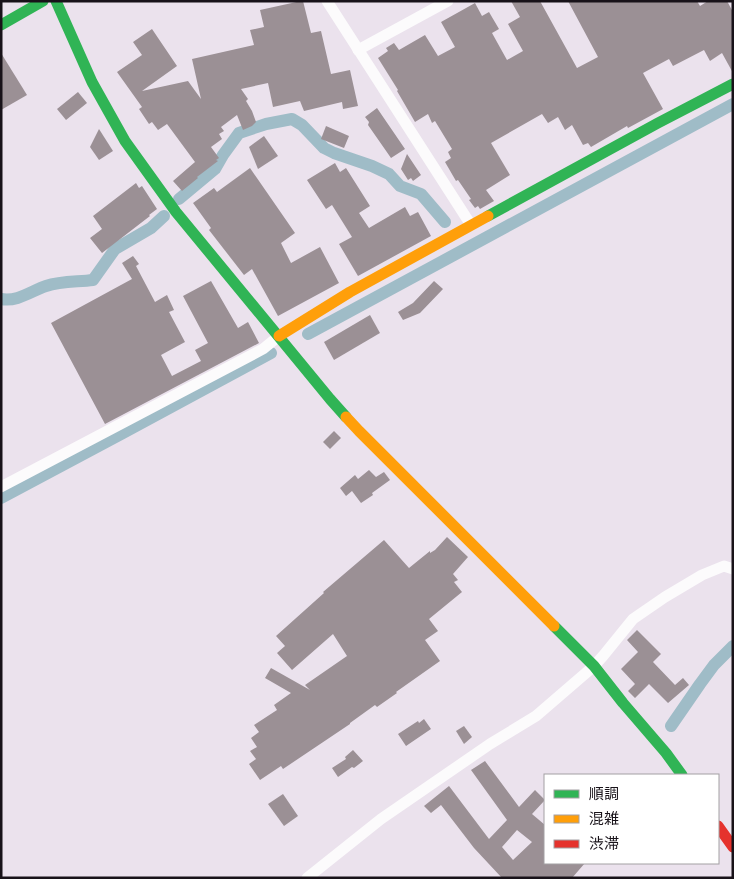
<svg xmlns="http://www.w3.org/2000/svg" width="734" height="879" font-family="'Work Sans','Noto Sans JP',sans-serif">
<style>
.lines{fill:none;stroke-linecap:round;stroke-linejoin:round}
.canal{stroke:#9fbcc7;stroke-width:12}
.building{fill:#9b9095;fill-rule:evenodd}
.street{stroke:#fcfbfc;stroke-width:11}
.fast{stroke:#30b455;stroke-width:11}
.slow{stroke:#ff9f0a;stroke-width:11}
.jam{stroke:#e5322d;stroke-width:11}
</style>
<rect width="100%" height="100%" fill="#ebe2ed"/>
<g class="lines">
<g class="canal">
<path d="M179,199L215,169L223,155L239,133L266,124L292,119L302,125L324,148L334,153L372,166L389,174L400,186L421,194L445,222"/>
<path d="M1,299C18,302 31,291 46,286C61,281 78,282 93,280L115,249L151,228L164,216"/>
<path d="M308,334L733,104"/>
<path d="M1,498L123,433L271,353"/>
<path d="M671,726L700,684L714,665L733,646"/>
</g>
</g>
<g class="building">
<path d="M301,1H303L311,33L321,31L331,74L350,70L358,106L343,109L342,102L304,111L300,101L273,107L268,83L241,89L248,99L246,101L252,111L256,122L252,126L243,130L237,115L221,127L224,131L219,134L222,139L211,147L219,158L216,160L218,161L197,177L198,178L182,191L173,181L195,162L167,124L158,130L152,122L149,124L139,109L142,107L117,72L142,55L133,42L152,29L177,66L142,91L188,81L201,99L192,59L254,45L250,30L264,27L260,10Z"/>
<path d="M511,1H540L577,68L598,57L568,1H697L700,6L708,1H727L733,12V73L722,53L710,61L704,50L673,66L669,59L643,73L663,109L628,128L627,126L591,147L588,143L583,145L572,125L565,130L558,117L548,123L542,114L491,143L510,175L486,190L494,201L480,209L478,206L475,208L469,200L471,199L458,180L456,181L445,162L451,158L448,152L452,149L435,121L432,123L428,114L415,122L397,91L398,90L378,58L388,51L386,48L394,43L399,50L425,35L438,56L455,47L441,22L475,3L482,16L489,12L499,29L492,33L507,60L523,51L508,24L520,17Z"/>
<path d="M1,53L27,95L1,110Z"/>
<path d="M78,92L87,103L66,120L57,109Z"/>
<path d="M377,108L405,149L391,158L368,125L369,122L365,117Z"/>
<path d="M326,126L349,136L344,148L321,139Z"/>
<path d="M99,129L113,151L99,160L90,147Z"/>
<path d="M264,136L278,156L258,169L249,147Z"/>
<path d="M407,154L421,175L413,181L411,178L408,180L401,169Z"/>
<path d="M335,163L340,172L346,168L370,206L359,213L369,228L405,207L410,216L418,212L431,236L358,276L339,244L352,237L332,205L326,209L307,180Z"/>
<path d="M250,168L295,233L281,243L291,263L320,247L339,283L278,316L252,269L244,275L209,230L211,228L193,203L214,188L217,192Z"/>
<path d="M136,183L139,188L142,186L157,209L149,215L150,216L102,253L90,238L102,229L93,216Z"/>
<path d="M133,256L139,264L136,266L155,302L167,295L174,310L169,312L185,342L161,355L172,376L201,361L195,350L208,343L183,296L211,281L238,328L248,322L259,343L105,424L51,323L132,279L122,263Z"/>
<path d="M434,281L443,289L420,313L403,320L398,312L413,303Z"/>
<path d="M370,315L380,333L334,360L324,342Z"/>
<path d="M334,431L341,438L330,449L323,442Z"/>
<path d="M369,470L376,477L384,472L390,480L372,493L373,495L361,503L352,491L346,496L340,488L355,475L358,479Z"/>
<path d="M447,537L468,557L453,574L458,580L454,582L462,592L429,619L438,631L425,640L440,661L396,692L397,693L377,707L375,705L350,723V724L283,769L281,766L260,780L249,764L256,759L250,751L257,747L251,738L259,732L254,725L277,710L274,705L291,693L265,678L271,668L310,690L305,685L347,656L333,634L292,670L277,653L285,646L276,636L324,593L323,592L384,540L409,568L430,551V553L435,550Z"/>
<path d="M637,630L661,654L653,662L675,685L683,678L689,685L668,703L649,684L635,698L628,691L635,684L621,669L638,652L627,640Z"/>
<path d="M424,719L431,729L406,746L398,734L418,721L419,723Z"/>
<path d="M464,726L472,737L464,744L456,731Z"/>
<path d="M353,750L363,761L354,768L352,767L338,777L332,768L346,759L345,757Z"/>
<path d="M485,761L519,807L535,790L545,800L532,814L545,825V863H585L572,878H502L474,848L441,805L431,813L424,806L449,786L489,839L507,820L471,770ZM517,830L532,842L513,860L502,847Z"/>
<path d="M283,794L298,816L284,826L268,804Z"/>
</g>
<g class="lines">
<g class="street">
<path d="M327,1L471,225"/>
<path d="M358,50L448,1"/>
<path d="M1,487L263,349L279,336"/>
<path d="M307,878L381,819L490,744L536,716L594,666L603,656L633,619L665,597L702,575L724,566L733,569"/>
</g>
<g class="fast">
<path d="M56,1L92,82L125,141L176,212L330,399L346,417"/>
<path d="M1,25L43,1"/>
<path d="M488,216L658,123L733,84"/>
<path d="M554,626L594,666L623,703L666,753L682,775"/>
</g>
<g class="slow">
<path d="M279,336L350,292L488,216"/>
<path d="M346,417L359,431L554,626"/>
</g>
<path class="jam" d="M718,826L733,847"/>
</g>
<rect width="734" height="879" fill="none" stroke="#181219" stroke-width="5"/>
<rect x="544" y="774" width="175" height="90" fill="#ffffff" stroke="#a3a0a3"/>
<rect x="554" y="790" width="25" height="8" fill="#30b455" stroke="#a3a0a3"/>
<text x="589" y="799" font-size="15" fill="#181219">順調</text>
<rect x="554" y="815" width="25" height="8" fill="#ff9f0a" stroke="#a3a0a3"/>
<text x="589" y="824" font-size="15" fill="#181219">混雑</text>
<rect x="554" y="840" width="25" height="8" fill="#e5322d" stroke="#a3a0a3"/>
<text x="589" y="849" font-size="15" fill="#181219">渋滞</text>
</svg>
